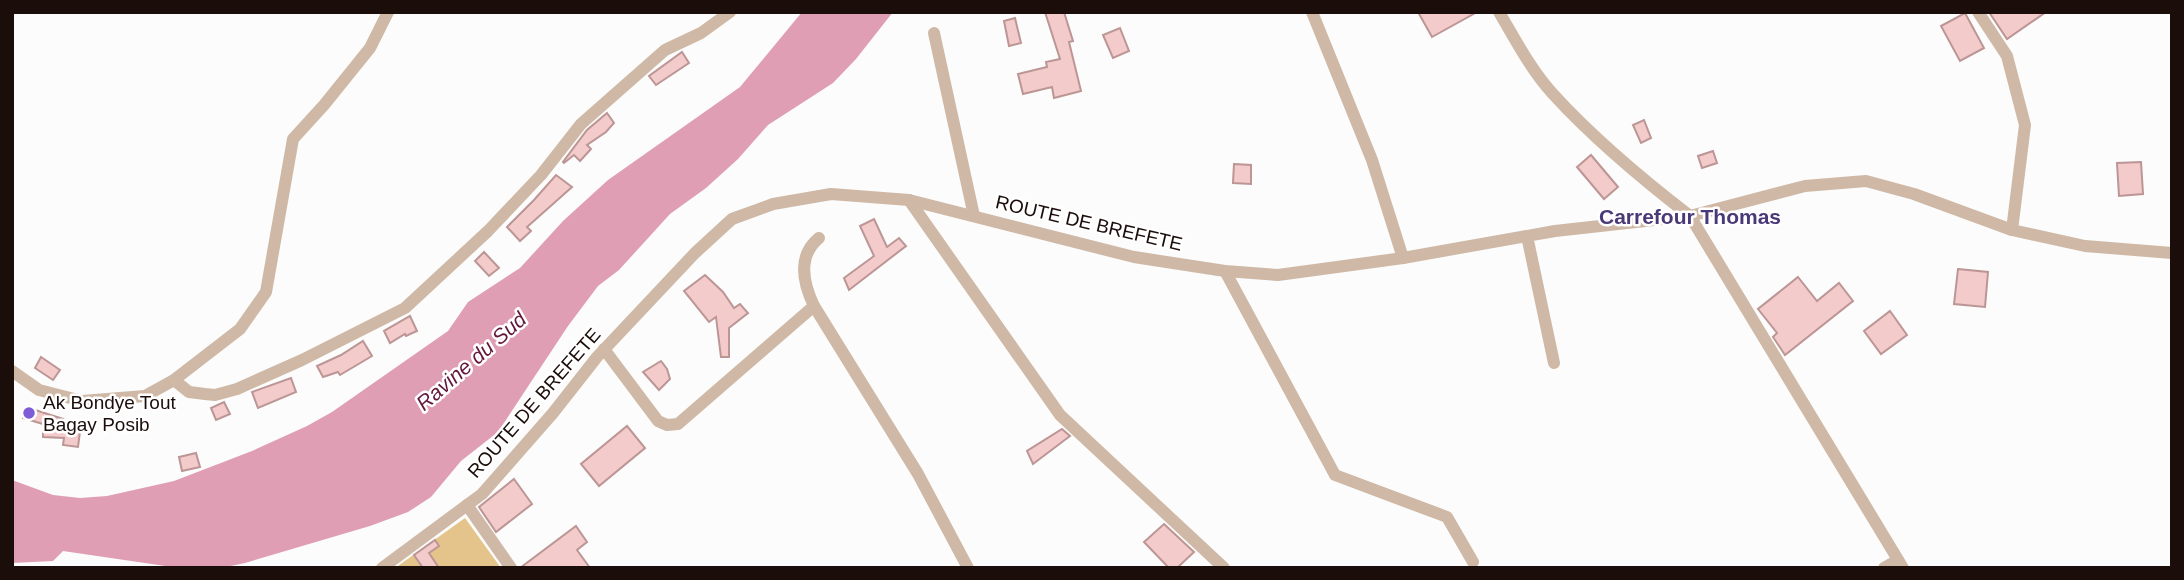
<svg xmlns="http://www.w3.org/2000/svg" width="2184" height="580" font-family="Helvetica,sans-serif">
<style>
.forest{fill:#e5c48b}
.water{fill:#df9eb4}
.building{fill:#f4cbcb;stroke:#bc9595;stroke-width:2}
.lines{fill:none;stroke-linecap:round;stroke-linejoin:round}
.street{stroke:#cfb8a5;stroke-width:12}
.poi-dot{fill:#7d5cd6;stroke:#fff;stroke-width:2.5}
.labels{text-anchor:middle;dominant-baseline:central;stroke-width:5;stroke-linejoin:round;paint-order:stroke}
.street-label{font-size:19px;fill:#1b0e0a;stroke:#fff}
.poi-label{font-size:19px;fill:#1b0e0a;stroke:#fff;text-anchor:start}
.neighbourhood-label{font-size:21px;font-weight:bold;fill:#493a77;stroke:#fff}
.water-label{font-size:21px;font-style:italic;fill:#63183b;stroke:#fff}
</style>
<rect width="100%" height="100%" fill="#fbfcfb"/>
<path class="forest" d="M465,518L501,568H395Z"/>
<path class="water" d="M802,12H893L856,59L833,83L768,125L738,159L706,188L670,214L619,270L598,286L568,326L498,432L461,461L431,497L408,512L370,526L245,563L221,568H179L63,551L53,561L12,563V480L53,495L80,498L107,496L174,481L252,451L307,426L332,412L448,331L468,302L520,268L563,221L608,180L740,87Z"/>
<g class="building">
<path d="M1045,12H1064L1073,41L1069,42L1081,91L1054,98L1052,87L1023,94L1018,74L1047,67L1046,62L1060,59Z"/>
<path d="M1418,12H1477L1432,37Z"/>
<path d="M1989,12H2046L2007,39Z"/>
<path d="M1965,13L1984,48L1960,61L1941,26Z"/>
<path d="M1015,18L1021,43L1009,46L1004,21Z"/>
<path d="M1120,28L1129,51L1113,58L1103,35Z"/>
<path d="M682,52L689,63L656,85L649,76Z"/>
<path d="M607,113L614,123L606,132L587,145L591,149L580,161L574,155L564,163L563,162L587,130Z"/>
<path d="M1644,120L1651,138L1641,143L1633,125Z"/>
<path d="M1713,151L1717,163L1702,168L1698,156Z"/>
<path d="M1591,155L1618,187L1604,199L1577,167Z"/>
<path d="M2141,162L2143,194L2119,196L2117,163Z"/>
<path d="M1234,164L1251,165V184L1233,183Z"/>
<path d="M556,175L572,187L527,227L531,231L520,241L507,227L534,200Z"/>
<path d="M874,219L887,247L899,238L906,246L849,290L844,278L874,256L860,226Z"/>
<path d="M484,252L499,268L489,276L475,261Z"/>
<path d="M1958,269L1988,272L1985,307L1954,304Z"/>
<path d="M705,275L723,292L734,308L740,304L748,313L729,328V357H721L716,317L709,322L684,291Z"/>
<path d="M1798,277L1817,301L1839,283L1853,301L1785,355L1773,337L1777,333L1758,309Z"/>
<path d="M1890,311L1907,335L1881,354L1864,331Z"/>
<path d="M410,316L417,331L406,336L405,334L390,343L384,331Z"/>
<path d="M363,341L372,356L340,375L338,372L323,377L317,366L341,355Z"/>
<path d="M41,357L60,370L53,380L35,368Z"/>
<path d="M661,361L667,369L670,379L659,390L643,372Z"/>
<path d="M291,378L296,392L258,408L252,392Z"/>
<path d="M224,402L230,414L216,420L211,408Z"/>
<path d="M26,407L63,419L61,425H65L66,422L81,424L78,447L63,445L64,438L43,437V424L23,418Z"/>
<path d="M627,426L645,448L599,486L581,464Z"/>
<path d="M1062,429L1070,436L1033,464L1027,451Z"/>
<path d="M196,453L200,467L182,471L179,457Z"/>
<path d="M514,479L532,504L496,532L479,507Z"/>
<path d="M1164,524L1194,552L1177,568H1169L1144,542Z"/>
<path d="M576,526L587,542L577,550L590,568H520Z"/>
<path d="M435,540L439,546L429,553L439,568H423L414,555Z"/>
</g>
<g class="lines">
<g class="street">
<path d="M1312,12L1372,160L1403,258"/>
<path d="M1499,12C1515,39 1531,70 1553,94C1594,139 1642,179 1690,216L1903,568"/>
<path d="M1978,12L2007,56L2025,125L2012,230"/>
<path d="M934,33L974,216"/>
<path d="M909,200L1060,415L1224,568"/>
<path d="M1527,236L1554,363"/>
<path d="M1225,271L1335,475L1447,517L1473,562"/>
<path d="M814,306C803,283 797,256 819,238"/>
<path d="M604,349L658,421L667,425L678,424L814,306L918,474L968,568"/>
<path d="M12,371L39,390L82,401L145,396L174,380L240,329L266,292L293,139L324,105L370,48L388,12"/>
<path d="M174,380L189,392L205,394L215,395L237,389L302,360L405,308L488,231L541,175L581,124L665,50L701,33L730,12"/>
<path d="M467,505L511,568"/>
<path d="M382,568L482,494L553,413L597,357L695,253L732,219L773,204L831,194L909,200L1134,257L1225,271L1278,275L1403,258L1555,231L1690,216L1805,186L1866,181L1914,194L2012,230L2085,246L2172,253"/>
<path d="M1884,568L1898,560"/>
</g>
</g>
<circle class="poi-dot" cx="29" cy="413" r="7"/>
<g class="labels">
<g class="street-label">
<text transform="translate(1089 223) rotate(13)">ROUTE DE BREFETE</text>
<text transform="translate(534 403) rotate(-49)">ROUTE DE BREFETE</text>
</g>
<g class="poi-label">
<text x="43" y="402">Ak Bondye Tout<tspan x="43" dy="22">Bagay Posib</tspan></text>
</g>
<g class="neighbourhood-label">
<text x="1690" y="216">Carrefour Thomas</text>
</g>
<g class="water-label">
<text transform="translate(471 361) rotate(-41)">Ravine du Sud</text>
</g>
</g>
<rect width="2184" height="580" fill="none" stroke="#1b0e0a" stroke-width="28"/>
</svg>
